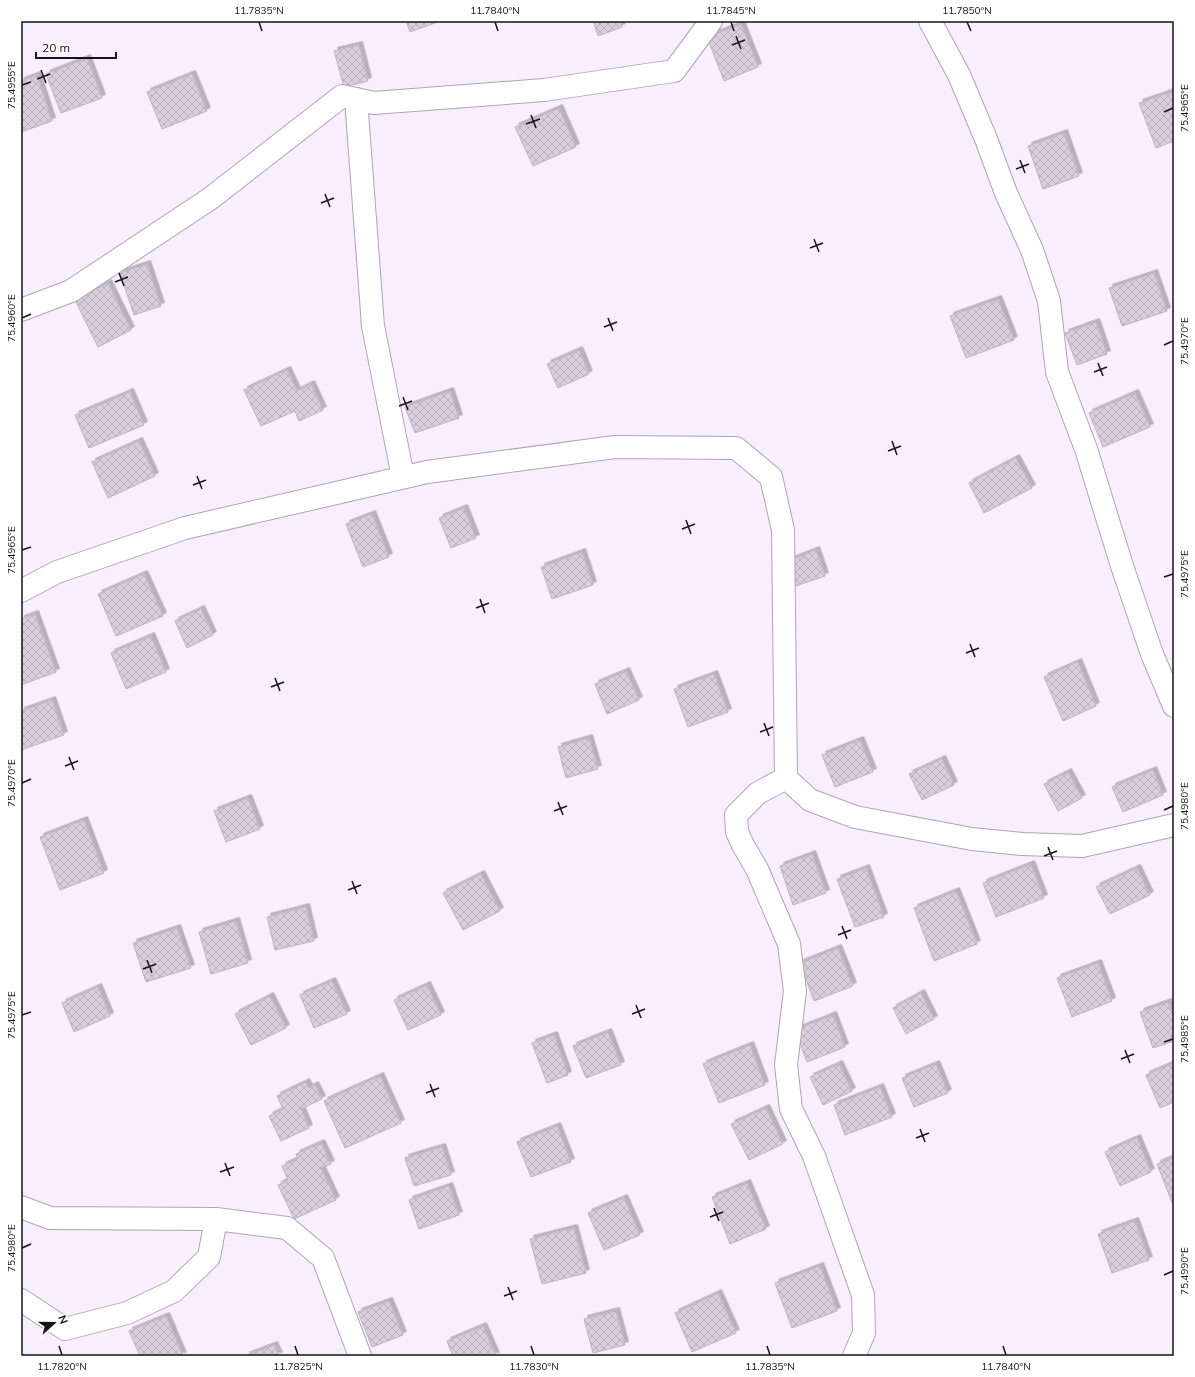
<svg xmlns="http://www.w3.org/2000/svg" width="1195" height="1377" font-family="Mulish,sans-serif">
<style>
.building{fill:url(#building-cross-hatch);stroke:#bdb2c1;filter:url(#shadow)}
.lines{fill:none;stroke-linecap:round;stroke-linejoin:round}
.minor-casing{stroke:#afa4b2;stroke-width:24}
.minor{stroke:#fff;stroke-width:22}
.ticks{fill:none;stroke:#161217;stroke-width:1.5}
.neatline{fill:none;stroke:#161217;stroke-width:1.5}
.ticks-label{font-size:10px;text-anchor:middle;fill:#161217}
</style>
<defs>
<pattern id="building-cross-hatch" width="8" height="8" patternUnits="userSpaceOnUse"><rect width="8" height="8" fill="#d9cedc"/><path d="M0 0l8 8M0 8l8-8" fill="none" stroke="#bab0bc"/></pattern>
<filter id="shadow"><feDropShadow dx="3.5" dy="-3.5" stdDeviation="0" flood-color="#0004"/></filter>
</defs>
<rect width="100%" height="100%" fill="#f9eefd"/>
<g class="building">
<path d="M406,21H437L438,22L410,32Z"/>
<path d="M593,21H620L622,27L598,36Z"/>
<path d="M741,24L758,67L724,81L707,37Z"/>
<path d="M359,45L368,81L344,87L334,51Z"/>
<path d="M87,58L102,98L61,113L46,74Z"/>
<path d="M192,74L207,111L162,129L147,92Z"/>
<path d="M37,75L52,121L21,132V81Z"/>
<path d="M1174,91V141L1156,148L1139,103Z"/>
<path d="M559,108L576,147L533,166L515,127Z"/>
<path d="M1064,133L1079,176L1043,189L1028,146Z"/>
<path d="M147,264L161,306L134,315L120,273Z"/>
<path d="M1154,273L1167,311L1122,326L1109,288Z"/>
<path d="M108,283L131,330L98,347L75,300Z"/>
<path d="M998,299L1014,340L966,358L950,316Z"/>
<path d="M1096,322L1107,354L1077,365L1065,333Z"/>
<path d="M579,350L589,374L558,388L547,364Z"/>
<path d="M287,370L297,391L311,384L323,410L299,421L295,411L261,426L244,390Z"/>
<path d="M450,391L459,418L415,433L405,407Z"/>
<path d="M130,392L144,425L89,448L75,415Z"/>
<path d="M1135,393L1150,427L1103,447L1089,413Z"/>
<path d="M139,441L155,476L108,498L92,462Z"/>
<path d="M1016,458L1032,488L984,513L969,483Z"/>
<path d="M464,508L476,538L451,548L439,518Z"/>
<path d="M372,514L389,557L363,567L346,524Z"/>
<path d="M816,550L825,576L796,586L788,561Z"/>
<path d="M582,552L593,585L552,599L541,567Z"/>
<path d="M144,574L163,616L116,636L98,594Z"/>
<path d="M201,609L213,635L187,648L175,621Z"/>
<path d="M35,614L56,672L21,685V619Z"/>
<path d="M151,636L166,672L126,689L111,653Z"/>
<path d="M1078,662L1096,706L1063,721L1044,677Z"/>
<path d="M626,671L639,700L607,714L595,684Z"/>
<path d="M714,674L728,712L688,727L674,689Z"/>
<path d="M52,700L64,735L21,750V711Z"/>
<path d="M589,738L598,769L566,778L558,747Z"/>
<path d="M860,740L873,772L835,787L822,755Z"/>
<path d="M942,759L954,785L922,800L909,774Z"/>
<path d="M1153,770L1163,795L1123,812L1112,787Z"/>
<path d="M1068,772L1082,798L1058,811L1044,784Z"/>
<path d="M248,798L260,829L226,842L214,811Z"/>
<path d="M84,820L104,873L60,890L40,837Z"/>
<path d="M812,854L826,893L793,905L780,866Z"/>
<path d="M1031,864L1044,898L996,917L983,883Z"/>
<path d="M866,868L884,917L855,927L837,879Z"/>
<path d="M1137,868L1150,895L1110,914L1096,887Z"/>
<path d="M481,874L500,911L463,930L443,893Z"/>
<path d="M956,891L977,944L934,961L914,908Z"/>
<path d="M306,907L314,941L275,950L267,917Z"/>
<path d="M236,921L248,963L211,974L199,932Z"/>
<path d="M177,928L191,968L146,982L133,943Z"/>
<path d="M838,948L853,986L814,1001L800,963Z"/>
<path d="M1098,963L1112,1001L1072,1017L1057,978Z"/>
<path d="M332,981L347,1014L314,1028L300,995Z"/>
<path d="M427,985L441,1015L408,1030L394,1000Z"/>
<path d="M98,987L110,1016L74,1032L62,1003Z"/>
<path d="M921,993L934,1019L906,1034L893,1008Z"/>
<path d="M270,996L286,1028L251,1045L235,1014Z"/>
<path d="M1168,1002L1174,1018V1041L1153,1048L1140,1012Z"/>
<path d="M833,1015L845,1047L807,1062L795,1030Z"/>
<path d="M608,1032L621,1065L586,1078L573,1046Z"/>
<path d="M554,1035L568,1075L547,1083L532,1043Z"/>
<path d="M750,1045L765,1085L719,1103L703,1064Z"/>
<path d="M1174,1063V1102L1160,1108L1146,1075Z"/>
<path d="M839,1064L852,1091L823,1105L810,1077Z"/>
<path d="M936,1064L948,1093L914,1107L902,1078Z"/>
<path d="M380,1076L401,1123L345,1148L324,1101Z"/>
<path d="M306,1082L309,1088L315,1085L322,1099L301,1109L309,1128L281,1141L269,1116L283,1109L277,1096Z"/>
<path d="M880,1087L892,1117L845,1135L834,1105Z"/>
<path d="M766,1108L783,1144L749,1160L731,1124Z"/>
<path d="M557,1126L571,1162L531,1177L517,1142Z"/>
<path d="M1137,1138L1151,1172L1120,1186L1105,1152Z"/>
<path d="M321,1143L331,1164L321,1168L336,1200L294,1219L278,1185L288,1180L282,1166L298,1159L296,1154Z"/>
<path d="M442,1147L451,1175L414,1186L405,1158Z"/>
<path d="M1174,1157V1205H1173L1157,1164Z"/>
<path d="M747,1183L766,1229L730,1244L712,1197Z"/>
<path d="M449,1186L459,1215L419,1229L409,1200Z"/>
<path d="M624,1198L640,1235L604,1250L588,1213Z"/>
<path d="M1135,1221L1149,1260L1112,1273L1098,1234Z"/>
<path d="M574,1228L586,1273L542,1284L530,1239Z"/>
<path d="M820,1266L837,1311L792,1328L775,1283Z"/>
<path d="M718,1293L736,1333L692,1352L675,1313Z"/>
<path d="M389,1301L403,1335L372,1347L358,1312Z"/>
<path d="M616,1311L625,1345L593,1353L584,1319Z"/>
<path d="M166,1316L183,1356H140L129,1331Z"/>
<path d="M483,1326L496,1356H453L447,1341Z"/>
<path d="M274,1345L279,1356H245Z"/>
</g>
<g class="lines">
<defs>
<g id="minor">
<path d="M930,21L959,75L986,139L1006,193L1032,250L1049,301L1057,372L1086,449L1122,566L1152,654L1174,706"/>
<path d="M356,99L373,326L403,477"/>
<path d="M21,310L71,291L211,198L342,96L374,103L544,90L674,71L711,21"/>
<path d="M21,591L57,572L185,528L427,472L615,447L736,448L771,477L783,530L786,778L810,800L855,817L972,839L1022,844L1082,846L1174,825"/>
<path d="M786,778L758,793L736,815L737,832L743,845L757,869L789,944L795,991L786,1065L791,1109L814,1156L863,1295L864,1333L854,1356"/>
<path d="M21,1207L50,1218L216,1219L287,1228L323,1258L360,1356"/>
<path d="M21,1300L65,1329L127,1313L174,1291L209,1257L216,1219"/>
</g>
</defs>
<use href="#minor" class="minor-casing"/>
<use href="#minor" class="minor"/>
</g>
<path class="ticks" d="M259,22L262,31M495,22L498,31M731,22L734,31M967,22L971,31M736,36L741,49M732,45L745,40M41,70L46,83M37,79L50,74M22,85L31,82M1164,112L1173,108M531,115L536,128M526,124L540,119M1020,160L1025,173M1016,169L1029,164M325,194L330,207M321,203L334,198M814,239L819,252M810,248L823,243M119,273L124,286M115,282L128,277M22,318L31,314M608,318L613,331M604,327L617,322M1164,345L1173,341M1098,363L1103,376M1094,372L1107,367M403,397L408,410M399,406L412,401M892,441L897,455M888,451L901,446M197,476L202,489M193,485L206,480M686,520L691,534M682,529L695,524M22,550L31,547M1164,577L1173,574M480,599L485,613M476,608L489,603M970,644L975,657M966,653L979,648M275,678L280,691M271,687L284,682M764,723L769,736M760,732L773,727M69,757L74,770M65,766L78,761M22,783L31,779M558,802L563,815M1164,810L1173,806M554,811L567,806M1048,847L1053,860M1044,856L1057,851M352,881L357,894M348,890L361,885M842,926L847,939M838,935L851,930M147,960L152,973M143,969L156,964M636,1005L641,1018M632,1014L645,1009M22,1015L31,1012M1164,1042L1173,1039M1125,1050L1130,1063M1121,1059L1134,1054M430,1084L435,1097M426,1093L439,1088M920,1129L925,1142M916,1138L929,1133M225,1163L230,1176M220,1172L234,1167M714,1208L719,1221M710,1217L723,1212M22,1248L31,1244M1164,1275L1173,1271M508,1287L513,1300M504,1296L517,1291M59,1346L62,1355M295,1346L298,1355M531,1346L534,1355M767,1346L770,1355M1003,1346L1006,1355"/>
<rect width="1195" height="1377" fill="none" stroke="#ffffff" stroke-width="44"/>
<g transform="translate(54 1323) rotate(69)" stroke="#ffffff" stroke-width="3" paint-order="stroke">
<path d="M0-3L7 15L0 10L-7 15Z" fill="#161217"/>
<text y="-6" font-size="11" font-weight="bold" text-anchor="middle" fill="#161217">N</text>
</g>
<path d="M36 52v6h80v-6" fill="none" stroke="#161217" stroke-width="2"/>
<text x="42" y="52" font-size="12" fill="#161217" stroke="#ffffff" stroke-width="3" paint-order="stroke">20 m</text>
<rect x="22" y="22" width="1151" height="1333" class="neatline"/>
<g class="ticks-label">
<text x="259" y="14">11.7835°N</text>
<text x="495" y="14">11.7840°N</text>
<text x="731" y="14">11.7845°N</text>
<text x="967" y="14">11.7850°N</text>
<text transform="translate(11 85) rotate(-90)" y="4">75.4955°E</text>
<text transform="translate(1184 108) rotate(-90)" y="4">75.4965°E</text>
<text transform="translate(11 318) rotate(-90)" y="4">75.4960°E</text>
<text transform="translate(1184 341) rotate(-90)" y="4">75.4970°E</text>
<text transform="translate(11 550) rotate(-90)" y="4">75.4965°E</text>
<text transform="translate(1184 574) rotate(-90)" y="4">75.4975°E</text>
<text transform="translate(11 783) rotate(-90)" y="4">75.4970°E</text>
<text transform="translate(1184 806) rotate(-90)" y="4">75.4980°E</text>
<text transform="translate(11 1015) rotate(-90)" y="4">75.4975°E</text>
<text transform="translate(1184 1039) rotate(-90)" y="4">75.4985°E</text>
<text transform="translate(11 1248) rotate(-90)" y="4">75.4980°E</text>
<text transform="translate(1184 1271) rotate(-90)" y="4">75.4990°E</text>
<text x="62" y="1370">11.7820°N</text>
<text x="298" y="1370">11.7825°N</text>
<text x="534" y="1370">11.7830°N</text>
<text x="770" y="1370">11.7835°N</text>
<text x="1006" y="1370">11.7840°N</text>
</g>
</svg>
